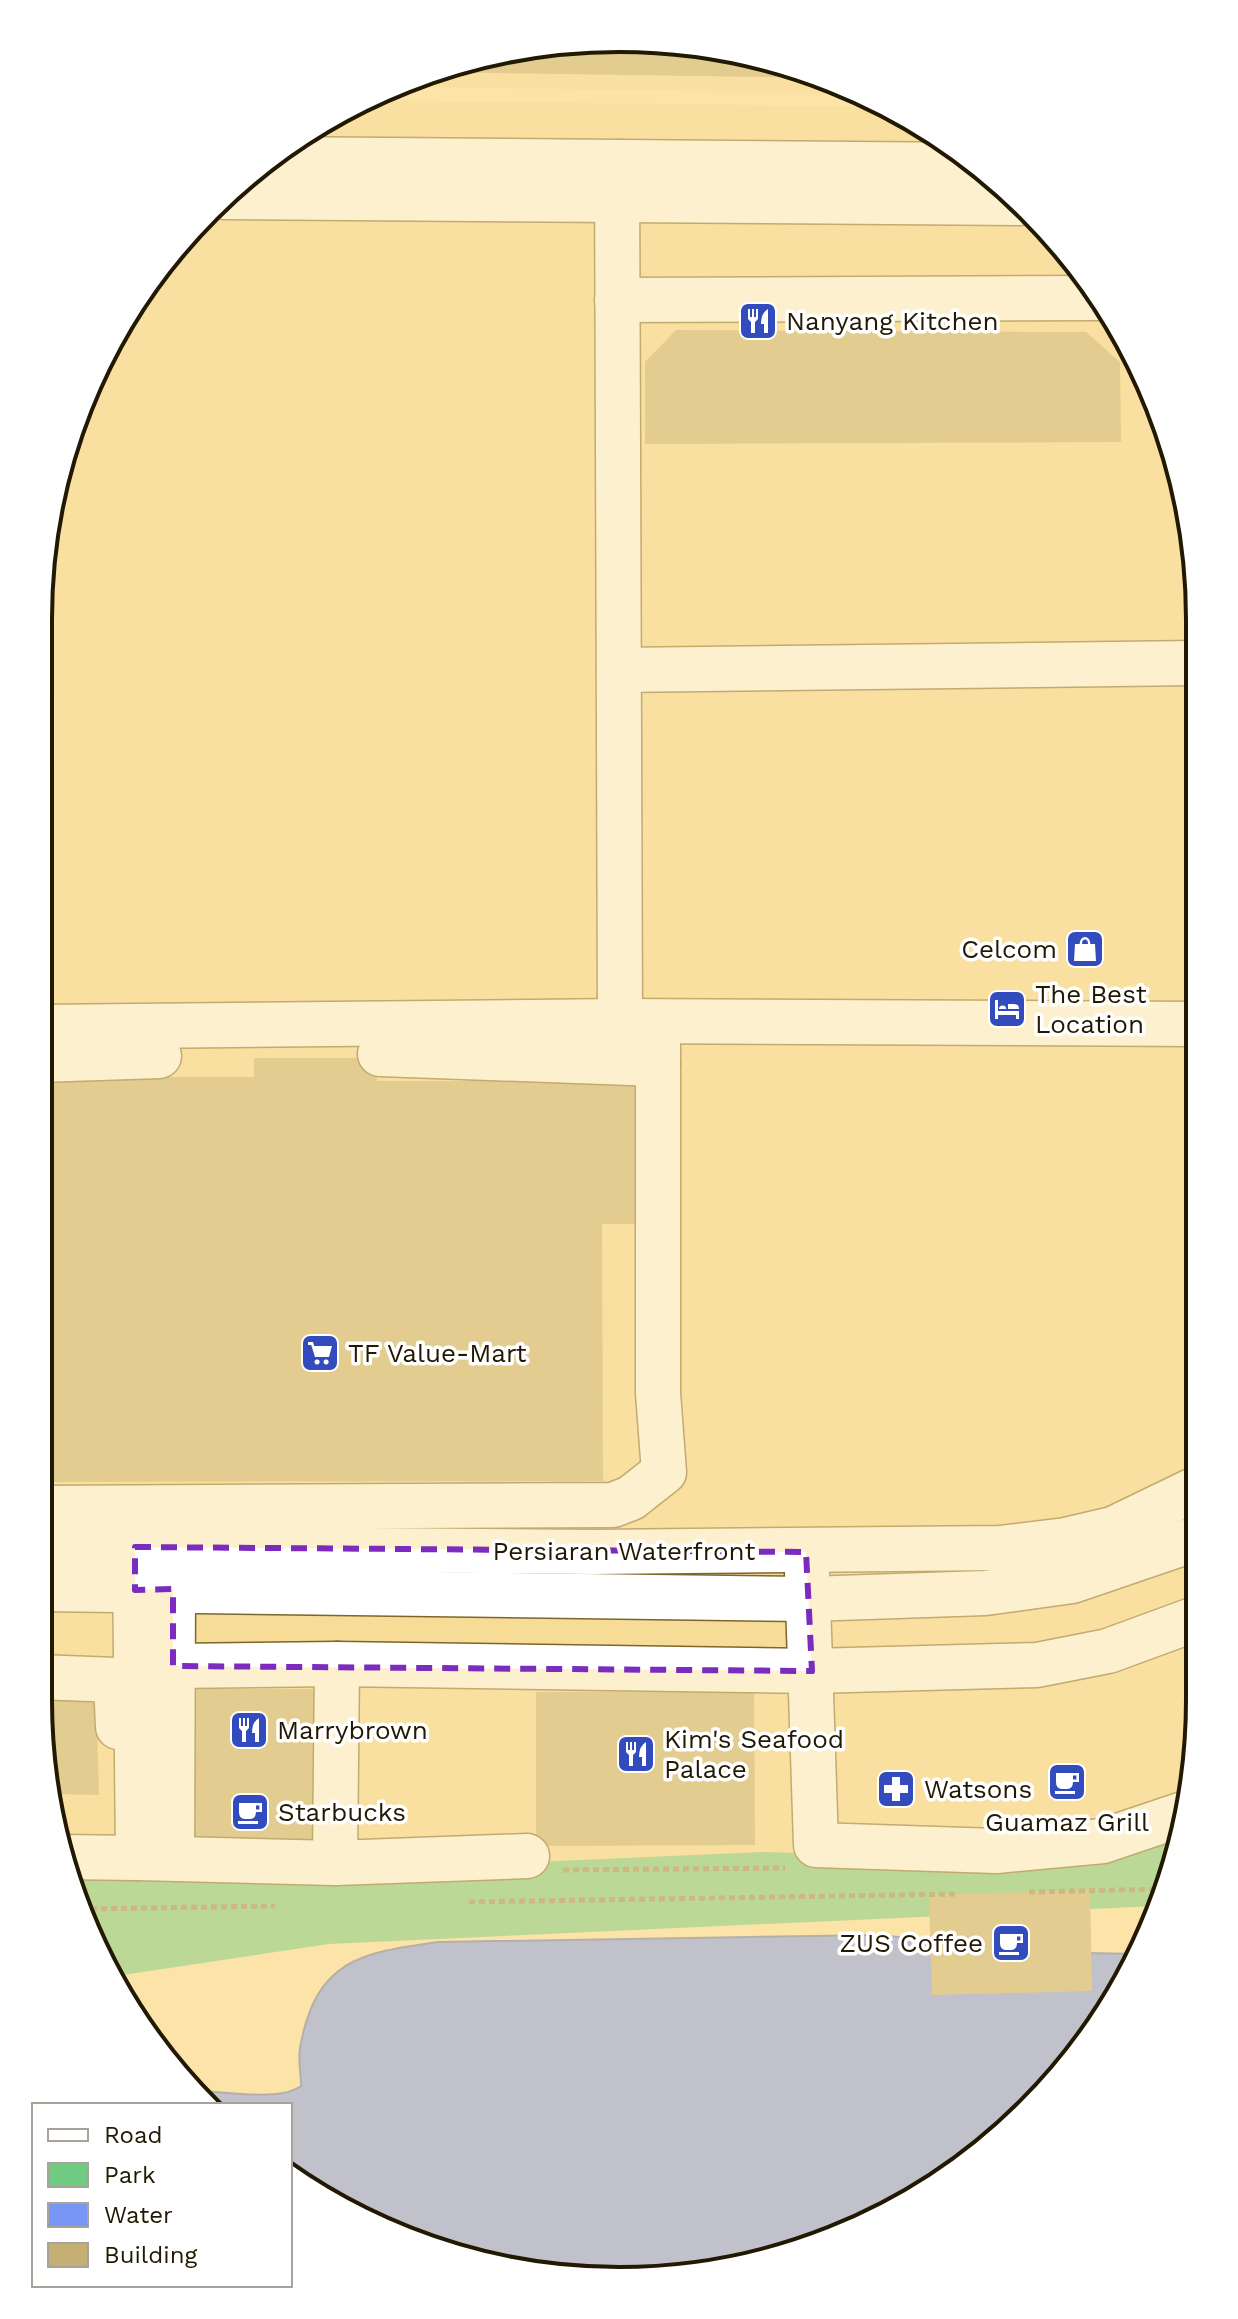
<svg xmlns="http://www.w3.org/2000/svg" width="1238" height="2319" font-family="'Work Sans',sans-serif">
<style>
.built{fill:#f7dc97}
.green{fill:#70ca82}
.water{fill:#7897f4;stroke:#5e71ab;stroke-width:2}
.building{fill:#c6af74}
.lines{fill:none;stroke-linecap:round;stroke-linejoin:round}
.minor-casing{stroke:#7c662c;stroke-width:47}
.path{stroke:#948358;stroke-width:5;stroke-dasharray:6 4;stroke-linecap:butt}
.minor{stroke:#fff;stroke-width:44}
.marked{fill:none;stroke:#7b2cbf;stroke-width:6;stroke-dasharray:16 10;stroke-linejoin:round}
.labels{text-anchor:middle;dominant-baseline:central;stroke-width:7;stroke-linejoin:round;paint-order:stroke}
.poi-label{font-size:26px;fill:#221902;stroke:#fff;text-anchor:start}
.street-label{font-size:26px;fill:#221902;stroke:#fff}
.rim{fill:none;stroke:#221902;stroke-width:4}
</style>
<rect width="100%" height="100%" fill="#fce3a7"/>
<g class="built">
<path d="M581,39L694,43L805,69L862,94L393,86L468,58Z"/>
<path d="M358,100L889,107L909,116L1002,182L1102,296L1156,397L1195,544L1199,1738L1180,1851L69,1887L38,1700L39,581L58,468L116,329L182,236L265,158Z"/>
</g>
<path class="green" d="M1185,1822L1180,1851L1157,1906L329,1944L116,1976L69,1887L65,1862H534L762,1852L1000,1857Z"/>
<path class="water" d="M880,1935L1035,1952L1137,1954L1122,1990L1002,2137L842,2237L657,2280L469,2261L297,2183L290,2177V2105H213L198,2091C226,2091 279,2102 301,2086C301,2074 298,2060 300,2048C316,1960 359,1953 438,1942Z"/>
<g class="building">
<path d="M581,39L694,43L805,69L826,78L431,72L468,58Z"/>
<path d="M676,330L1086,332L1120,362L1121,442L645,444V362Z"/>
<path d="M254,1058H377V1081H640V1224H602L603,1481L38,1482L39,1077H254Z"/>
<path d="M38,1686L96,1688L99,1795L54,1794Z"/>
<path d="M183,1689H316L319,1853L183,1855Z"/>
<path d="M754,1691L755,1845L536,1846V1692Z"/>
<path d="M1090,1890L1092,1991L932,1995L929,1895Z"/>
</g>
<g class="lines">
<defs>
<g id="minor">
<path d="M264,159L978,165"/>
<path d="M617,162L620,1021"/>
<path d="M224,197L1020,203"/>
<path d="M617,300L1103,298"/>
<path d="M619,670L1195,663"/>
<path d="M39,1027L620,1021L1197,1024"/>
<path d="M380,1054L658,1064"/>
<path d="M39,1060L159,1056"/>
<path d="M38,1508L613,1505L631,1498L664,1472L658,1393V1022"/>
<path d="M38,1547L594,1552L1000,1548L1066,1540L1113,1529L1198,1488"/>
<path d="M807,1571L816,1845L996,1851L1103,1841L1186,1813"/>
<path d="M38,1589L809,1599L985,1593L1072,1581L1198,1538"/>
<path d="M173,1666L337,1664L812,1671L1037,1665L1108,1651L1198,1618"/>
<path d="M38,1677L116,1680L118,1727"/>
<path d="M64,1857L138,1858L135,1561"/>
<path d="M138,1858L335,1863L527,1856"/>
<path d="M172,1858L173,1589"/>
<path d="M335,1863L337,1664"/>
</g>
</defs>
<use href="#minor" class="minor-casing"/>
<g class="path">
<path d="M563,1870L785,1868"/>
<path d="M1029,1892L1164,1889"/>
<path d="M469,1902L959,1894"/>
<path d="M81,1909L275,1906"/>
</g>
<use href="#minor" class="minor"/>
</g>
<path d="M0 0H1238V2319H0ZM135,1547L806,1552L812,1671L173,1666V1589L135,1590Z" fill="#fce3a7" fill-opacity=".55" fill-rule="evenodd"/>
<path class="marked" d="M135,1547L806,1552L812,1671L173,1666V1589L135,1590Z"/>
<defs>
<symbol id="restaurant-square" viewBox="-11 -11 22 22"><rect x="-9" y="-9" width="18" height="18" rx="4" fill="#334cbd" stroke="#fff"/><path d="M-5-6h1v4h1v-4h1v4h1v-4h1v5L-1.5 .5V6h-2V.5L-5-1ZM5-6V6H3V1.5H1.5Q1.5-4 5-6Z" fill="#fff"/></symbol>
<symbol id="shop-square" viewBox="-11 -11 22 22"><rect x="-9" y="-9" width="18" height="18" rx="4" fill="#334cbd" stroke="#fff"/><path d="M-5-2.5h2.3a2.7 3.5 0 0 1 5.4 0H5L5.5 6h-11ZM-1.5-2.5h3a1.5 2.3 0 0 0-3 0Z" fill="#fff"/></symbol>
<symbol id="hotel-square" viewBox="-11 -11 22 22"><rect x="-9" y="-9" width="18" height="18" rx="4" fill="#334cbd" stroke="#fff"/><path d="M-6-4.5h1.5V1H6V5H4.5V3h-9V5H-6ZM-4 0a1.8 1.8 0 1 1 3.6 0ZM.5 0V-2.5h3Q6-2.5 6 0Z" fill="#fff"/></symbol>
<symbol id="supermarket-square" viewBox="-11 -11 22 22"><rect x="-9" y="-9" width="18" height="18" rx="4" fill="#334cbd" stroke="#fff"/><path d="M-6-5.5h2.5l.6 2H6L4.5 2H-2.5L-4.4-4H-6ZM-1.5 3.2a1.3 1.3 0 1 0 .1 0ZM3 3.2a1.3 1.3 0 1 0 .1 0Z" fill="#fff"/></symbol>
<symbol id="cafe-square" viewBox="-11 -11 22 22"><rect x="-9" y="-9" width="18" height="18" rx="4" fill="#334cbd" stroke="#fff"/><path d="M-5.5-4.5H6V0H3Q3 3.5 0 3.5H-2.5Q-5.5 3.5-5.5 0ZM3-3.2v2h1.7v-2ZM-6 4.5H4V6H-6Z" fill="#fff"/></symbol>
<symbol id="pharmacy-square" viewBox="-11 -11 22 22"><rect x="-9" y="-9" width="18" height="18" rx="4" fill="#334cbd" stroke="#fff"/><path d="M-2-6h4v4h4v4h-4v4h-4v-4h-4v-4h4Z" fill="#fff"/></symbol>
</defs>
<g fill-rule="evenodd">
<use href="#restaurant-square" x="736" y="299" width="44" height="44"/>
<use href="#shop-square" x="1063" y="927" width="44" height="44"/>
<use href="#hotel-square" x="985" y="987" width="44" height="44"/>
<use href="#supermarket-square" x="298" y="1331" width="44" height="44"/>
<use href="#restaurant-square" x="227" y="1708" width="44" height="44"/>
<use href="#restaurant-square" x="614" y="1732" width="44" height="44"/>
<use href="#cafe-square" x="1045" y="1760" width="44" height="44"/>
<use href="#pharmacy-square" x="874" y="1767" width="44" height="44"/>
<use href="#cafe-square" x="228" y="1790" width="44" height="44"/>
<use href="#cafe-square" x="989" y="1921" width="44" height="44"/>
</g>
<g class="labels">
<g class="poi-label">
<text x="786" y="321">Nanyang Kitchen</text>
<text x="1057" y="949" text-anchor="end">Celcom</text>
<text x="1035" y="994">The Best<tspan x="1035" dy="30">Location</tspan></text>
<text x="348" y="1353">TF Value-Mart</text>
<text x="277" y="1730">Marrybrown</text>
<text x="664" y="1739">Kim's Seafood<tspan x="664" dy="30">Palace</tspan></text>
<text x="924" y="1789">Watsons</text>
<text x="278" y="1812">Starbucks</text>
<text x="1067" y="1822" text-anchor="middle">Guamaz Grill</text>
<text x="983" y="1943" text-anchor="end">ZUS Coffee</text>
</g>
<g class="street-label">
<text x="624" y="1551">Persiaran Waterfront</text>
</g>
</g>
<path d="M0 0H1238V2319H0ZM619 52H619A567 567 0 0 1 1186 619V1700A567 567 0 0 1 619 2267H619A567 567 0 0 1 52 1700V619A567 567 0 0 1 619 52Z" fill="#fff" fill-rule="evenodd"/>
<path class="rim" d="M619 52H619A567 567 0 0 1 1186 619V1700A567 567 0 0 1 619 2267H619A567 567 0 0 1 52 1700V619A567 567 0 0 1 619 52Z"/>
<rect x="32" y="2103" width="260" height="184" fill="#ffffff" stroke="#a7a39a" stroke-width="2"/>
<rect x="48" y="2129" width="40" height="12" fill="#ffffff" stroke="#a7a39a" stroke-width="2"/>
<text x="104" y="2143" font-size="24" fill="#221902">Road</text>
<rect x="48" y="2163" width="40" height="24" fill="#70ca82" stroke="#a7a39a" stroke-width="2"/>
<text x="104" y="2183" font-size="24" fill="#221902">Park</text>
<rect x="48" y="2203" width="40" height="24" fill="#7897f4" stroke="#a7a39a" stroke-width="2"/>
<text x="104" y="2223" font-size="24" fill="#221902">Water</text>
<rect x="48" y="2243" width="40" height="24" fill="#c6af74" stroke="#a7a39a" stroke-width="2"/>
<text x="104" y="2263" font-size="24" fill="#221902">Building</text>
</svg>
